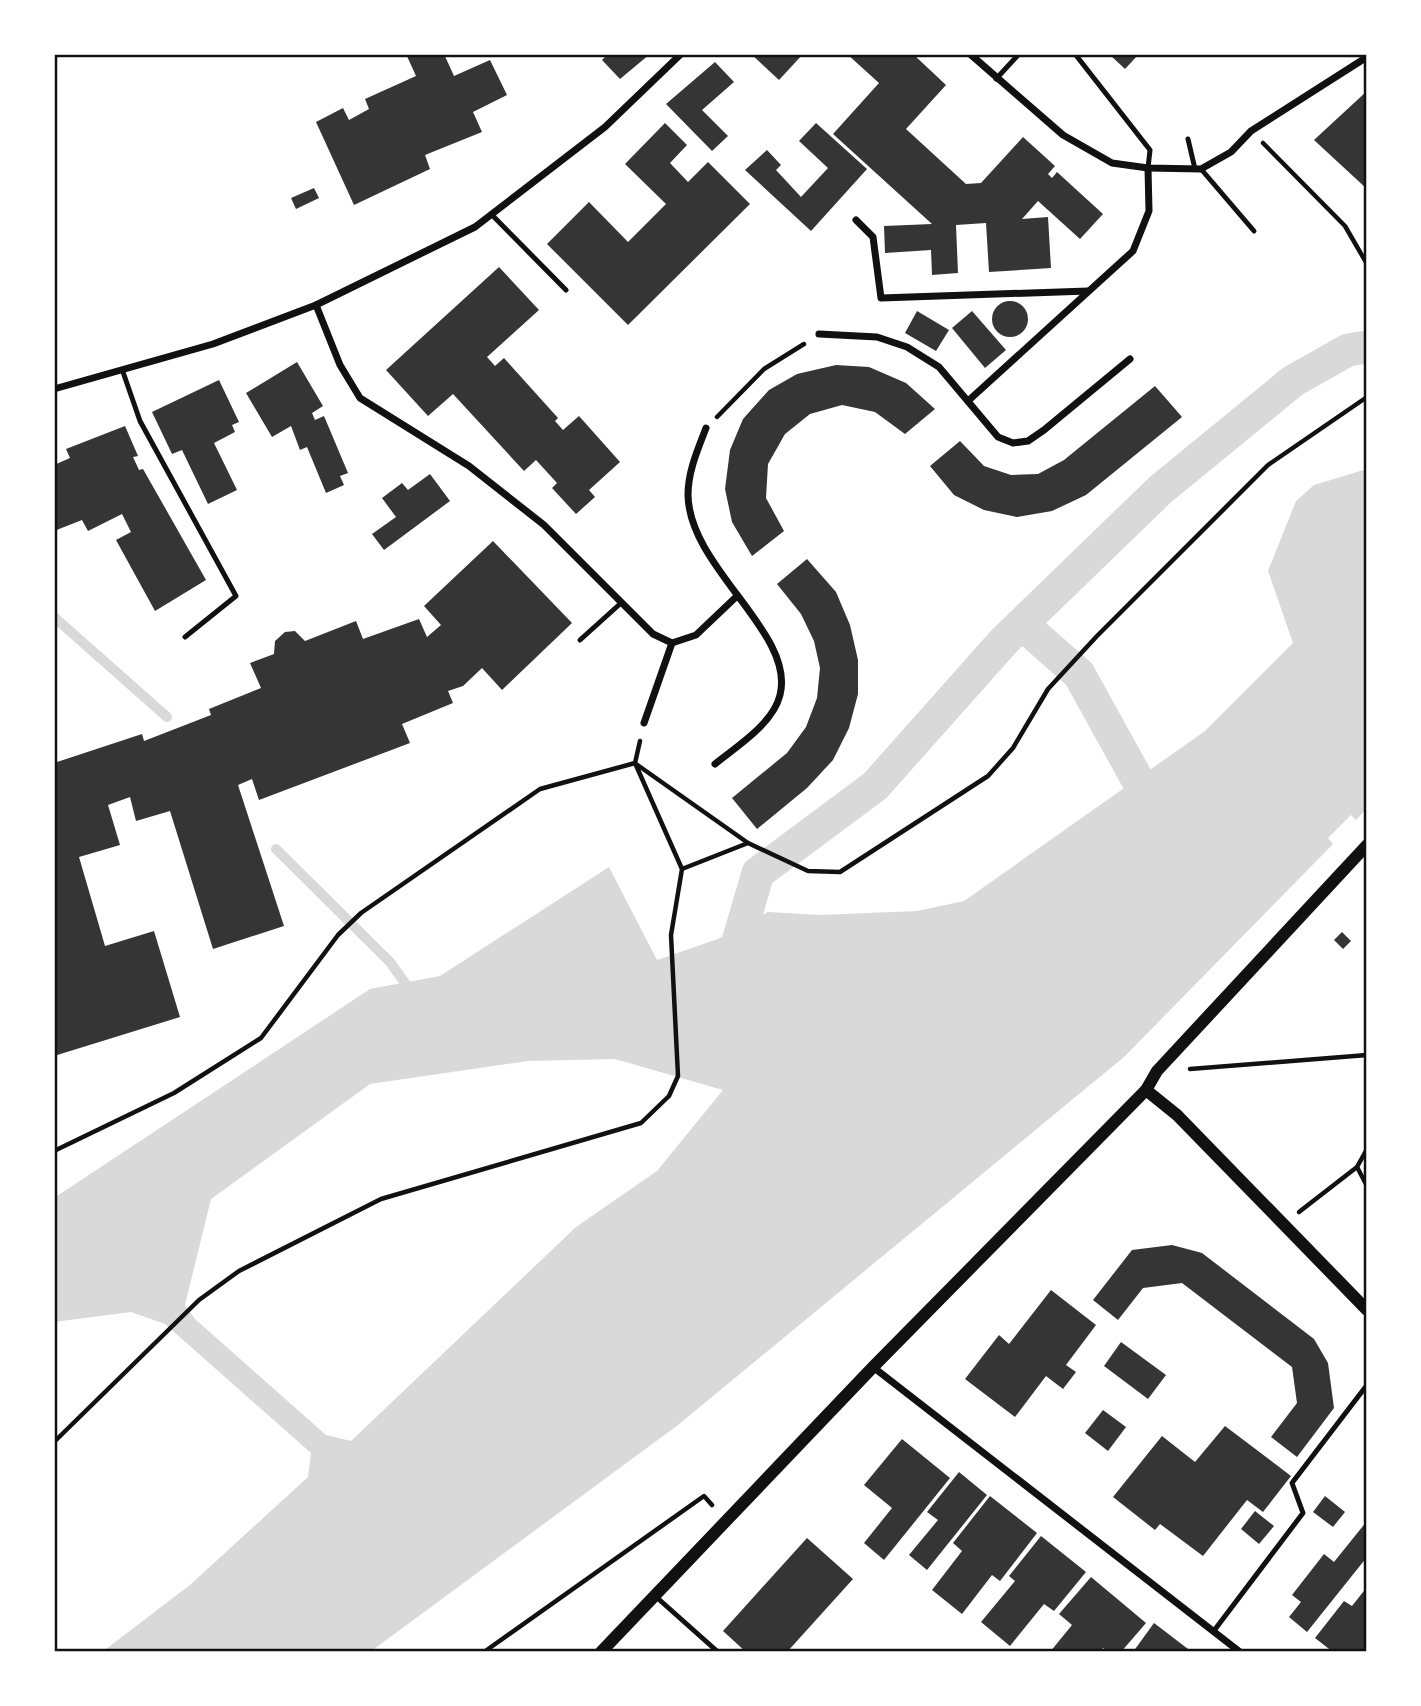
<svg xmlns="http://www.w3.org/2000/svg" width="1421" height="1706" font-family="Barlow,sans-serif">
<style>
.water{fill:#d9d9d9;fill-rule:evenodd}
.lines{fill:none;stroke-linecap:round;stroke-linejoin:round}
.stream{stroke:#d9d9d9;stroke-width:10}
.canal{stroke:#d9d9d9;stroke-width:33}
.building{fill:#353535}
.path{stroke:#111;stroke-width:4.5}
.service{stroke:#111;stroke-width:5}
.minor{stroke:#111;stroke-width:7}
.tertiary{stroke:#111;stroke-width:12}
.neatline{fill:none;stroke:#111;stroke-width:2.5}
</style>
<rect width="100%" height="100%" fill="#fff"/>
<path class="water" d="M1367,469V808L1356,820L1351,815L1328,838L1333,844L1124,1057L678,1425L370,1652H102L190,1585L308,1477L311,1453L165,1324L131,1312L54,1322V1198L370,989L440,976L609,867L657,960L718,939L768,912L819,915L917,911L964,901L1205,731L1293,643L1268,571L1296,501L1314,485ZM615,1059L723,1090L657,1171L576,1227L351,1441L326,1435L195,1319L185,1305L211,1199L370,1084L528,1061Z"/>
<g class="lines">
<g class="stream">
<path d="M54,617L167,717"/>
<path d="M276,849L390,962L412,993"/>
</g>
<g class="canal">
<path d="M1023,625L1079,674L1158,817"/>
<path d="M730,969L758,873L875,786L1004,641L1160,490L1293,381L1348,350L1367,347"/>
</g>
</g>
<g class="building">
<path d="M406,54H444L454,76L490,60L507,95L473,112L482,132L425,155L430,169L354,205L316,122L343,108L349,120L369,109L365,99L416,76Z"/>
<path d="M608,54H650L620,79L602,60Z"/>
<path d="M751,54H803L779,80Z"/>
<path d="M847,54H913L946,85L906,129L966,184L981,183L1023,137L1055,166L1048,174L1052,178L1057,172L1103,214L1080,239L1038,201L1022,219L1048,217L1051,268L989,272L986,223L956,225L958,273L932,275L931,250L885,253L884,226L932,224L833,134L879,83Z"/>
<path d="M1109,54H1139L1125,69Z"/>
<path d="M715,62L734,82L702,110L728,136L712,151L666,104Z"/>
<path d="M1367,91V189L1314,140Z"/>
<path d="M665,123L687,145L670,163L688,182L708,162L750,204L628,325L547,244L589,202L628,242L666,204L625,164Z"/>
<path d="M816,123L867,169L811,231L745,170L767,150L781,165L776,170L801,197L828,168L799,141Z"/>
<path d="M314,188L319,198L296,209L291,198Z"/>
<path d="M499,267L539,310L487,357L495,366L504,358L558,418L555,421L563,430L579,416L620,462L589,490L595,497L576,514L552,488L557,483L536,460L524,471L453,394L428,416L386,370Z"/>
<circle cx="1010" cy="319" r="18"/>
<path d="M917,311L949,330L936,351L905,333Z"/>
<path d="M972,311L1006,350L985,368L952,328Z"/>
<path d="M297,362L323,406L312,413L315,420L324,416L348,473L340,476L344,485L326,493L307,447L300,450L291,426L272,437L246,393Z"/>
<path d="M836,365L869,367L906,383L935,409L905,434L875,412L842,405L810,414L785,434L768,464L766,498L784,531L752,556L732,522L725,489L730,450L743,419L769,390L797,374Z"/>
<path d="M219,380L239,422L232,425L235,432L214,443L237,490L208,504L182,450L172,454L152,412Z"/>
<path d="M1155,386L1182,417L1086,495L1052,511L1017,517L984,510L954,495L930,466L960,441L984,466L1011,475L1038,474L1064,460Z"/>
<path d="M125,426L138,456L133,457L139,470L143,469L206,580L155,611L116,540L131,532L122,514L88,531L82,520L54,531V465L70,458L66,449Z"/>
<path d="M430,474L450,501L384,550L372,534L396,517L382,498L402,483L408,490Z"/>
<path d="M493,541L572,623L502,690L482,668L463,686L448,691L453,703L402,724L410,743L259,800L252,779L238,785L284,926L213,949L170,811L136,821L130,797L108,805L120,845L79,857L105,946L154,931L180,1017L54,1056V763L142,734L144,741L211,715L209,709L261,688L250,663L274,654L275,641L285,632L295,631L305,641L356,621L363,639L419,619L427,637L441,625L424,606Z"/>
<path d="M807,559L836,592L850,625L858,660V694L849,728L833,760L807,788L757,829L732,798L787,753L806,727L817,698L820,668L814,641L801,614L777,584Z"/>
<path d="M1342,932L1351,941L1343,949L1334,940Z"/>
<path d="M1172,1245L1202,1253L1314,1339L1328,1363L1334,1408L1297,1457L1271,1437L1297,1403L1292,1367L1182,1283L1143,1288L1118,1320L1093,1300L1132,1250Z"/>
<path d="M1051,1290L1096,1325L1066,1365L1076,1372L1063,1389L1046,1376L1015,1417L965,1379L999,1335L1009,1344Z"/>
<path d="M1121,1342L1166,1375L1148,1399L1104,1366Z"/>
<path d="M1103,1410L1126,1427L1108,1451L1085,1433Z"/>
<path d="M1225,1426L1291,1476L1263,1512L1247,1500L1203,1556L1160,1524L1155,1530L1113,1497L1162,1436L1195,1462Z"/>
<path d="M902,1439L950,1478L884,1560L864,1543L892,1508L864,1485Z"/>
<path d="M959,1472L987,1495L927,1570L909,1555L938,1520L927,1512Z"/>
<path d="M990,1496L1037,1533L1000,1581L992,1575L962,1614L932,1590L962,1551L953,1543Z"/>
<path d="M1325,1496L1345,1512L1333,1527L1313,1512Z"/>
<path d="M1255,1511L1274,1526L1259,1544L1241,1529Z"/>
<path d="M1367,1521V1557L1307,1632L1289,1617L1301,1602L1292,1595L1324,1554L1334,1562Z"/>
<path d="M1041,1536L1086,1572L1054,1611L1044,1604L1010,1646L981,1622L1015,1581L1009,1576Z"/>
<path d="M807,1538L853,1579L787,1652H746L723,1631Z"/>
<path d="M1091,1577L1146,1623L1121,1652H1108L1103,1648L1100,1652H1050L1072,1625L1059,1614Z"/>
<path d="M1367,1587V1652H1333L1315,1638L1344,1601L1352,1606Z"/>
<path d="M1154,1623L1192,1652H1133Z"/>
</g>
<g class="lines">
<g class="path">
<path d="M1263,143L1345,226L1367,264"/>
<path d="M717,417L764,369L804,344"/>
<path d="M636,764L748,843L808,871L840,872L988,776L1013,748L1048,689L1097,636L1268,465L1367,397"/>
<path d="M682,869L748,843"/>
<path d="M1190,1069L1367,1055"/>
<path d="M54,1151L174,1093L261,1038L338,935L361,913L540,789L635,763"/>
<path d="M1357,1167L1367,1186"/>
<path d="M1299,1212L1357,1167L1367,1149"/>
<path d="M54,1442L199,1300L239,1271L381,1199L641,1123L669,1096L678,1076L671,935L682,869L635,763L640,741"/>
<path d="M484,1652L704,1496L712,1505"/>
</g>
<g class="service">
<path d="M1075,54L1150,150L1148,168"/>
<path d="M996,79L1019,54"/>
<path d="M1188,139L1195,169"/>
<path d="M1201,169L1254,231"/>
<path d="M493,216L566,290"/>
<path d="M123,372L140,421L236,596L185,637"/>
<path d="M580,640L621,603"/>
<path d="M654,1595L718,1652"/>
<path d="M1213,1632L1303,1513L1292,1483L1367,1385"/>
</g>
<g class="minor">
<path d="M970,54L1063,135L1112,163L1148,168L1201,169L1231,152L1251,131L1367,57"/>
<path d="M856,220L873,237L881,298L1088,291"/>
<path d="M316,305L340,365L360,398L469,466L544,525L653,634L672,643L644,723"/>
<path d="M819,334L877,337L907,347L939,367L998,437L1013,443L1028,441L1044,430L1130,359"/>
<path d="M54,389L213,344L316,305L475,227L605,127L681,54"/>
<path d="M968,401L1133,251L1149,211L1148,168"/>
<path d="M706,428C698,449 688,471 688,495C689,568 796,633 780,695C773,724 737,746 715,764"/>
<path d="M672,643L696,635L736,597"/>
<path d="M873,1367L1240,1652"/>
</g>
<g class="tertiary">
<path d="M1146,1090L1177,1115L1367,1310"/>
<path d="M601,1652L873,1367L1146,1090L1157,1071L1367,845"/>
</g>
</g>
<rect width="1421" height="1706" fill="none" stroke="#ffffff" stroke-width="112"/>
<rect x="56" y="56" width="1309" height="1594" class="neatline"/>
</svg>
